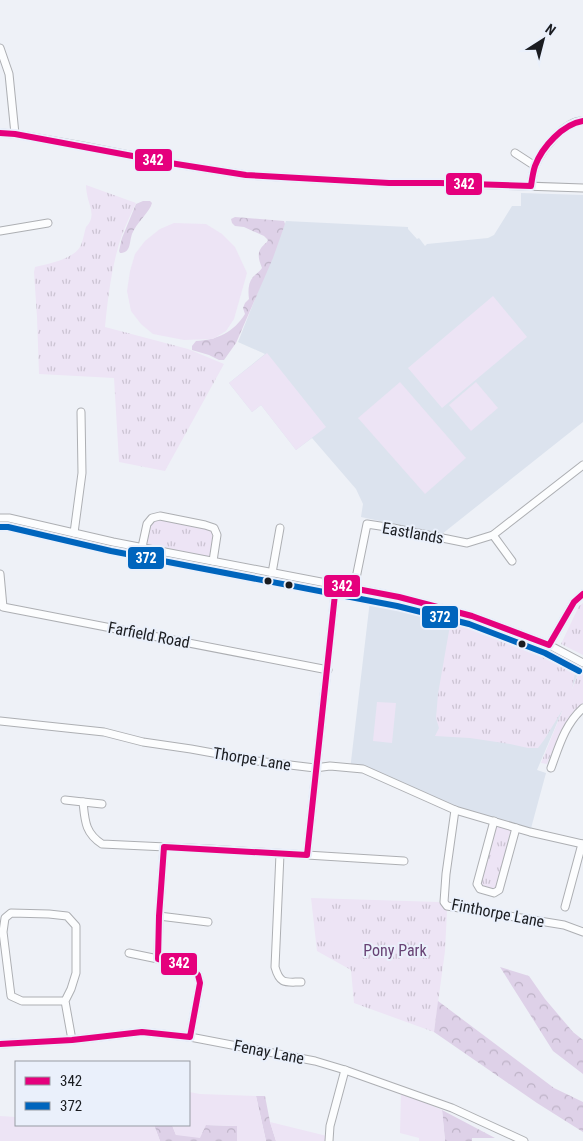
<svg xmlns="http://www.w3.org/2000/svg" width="583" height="1141" font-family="'Roboto Condensed',sans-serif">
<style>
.built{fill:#dce3ee}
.grass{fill:url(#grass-tufts)}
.forest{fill:url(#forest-crowns)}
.garden{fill:#ede4f5}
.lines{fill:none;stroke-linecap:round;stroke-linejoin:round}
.street-casing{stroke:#adafb3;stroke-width:9}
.street{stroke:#fcfdfe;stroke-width:7}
.bus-1-casing{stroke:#eaf0fb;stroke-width:10}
.bus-2-casing{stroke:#eaf0fb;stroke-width:10}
.bus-1{stroke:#e5007d;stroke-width:6}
.bus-2{stroke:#0065bd;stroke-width:6}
.bus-dot{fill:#1a1c20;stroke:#eaf0fb;stroke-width:2}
.labels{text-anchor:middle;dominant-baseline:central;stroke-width:4;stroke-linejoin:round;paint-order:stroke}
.street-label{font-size:16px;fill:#1a1c20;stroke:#eaf0fb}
.park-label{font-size:16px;fill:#684375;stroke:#eaf0fb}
.line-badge{stroke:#eaf0fb;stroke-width:2}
.badge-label{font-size:14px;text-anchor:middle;font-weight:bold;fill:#fff}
</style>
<defs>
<pattern id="grass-tufts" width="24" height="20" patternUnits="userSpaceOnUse" patternTransform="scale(1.25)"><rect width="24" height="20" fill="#ede4f5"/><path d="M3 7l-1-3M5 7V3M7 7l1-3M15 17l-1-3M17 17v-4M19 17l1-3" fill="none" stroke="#cbc3d2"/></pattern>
<pattern id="forest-crowns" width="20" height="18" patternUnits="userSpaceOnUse" patternTransform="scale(1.25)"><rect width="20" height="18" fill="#ded1e8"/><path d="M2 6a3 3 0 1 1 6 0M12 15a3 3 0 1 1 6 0" fill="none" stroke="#beb3c7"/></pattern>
</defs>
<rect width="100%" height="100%" fill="#eef1f7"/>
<g class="built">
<path d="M521,193L583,195V422L442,534L361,517L363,504L356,489L312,438L296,450L261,405L252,412L229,383L265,354L238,342L286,221L408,227V229L417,239L419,238L425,246L427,244L488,238L494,235L512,206H521Z"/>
<path d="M371,592L472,616L549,645L580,669L537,770L546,773L530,832L455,810L363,769L350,770Z"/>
</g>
<g class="grass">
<path d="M86,185L136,203C131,214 126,224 122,235C112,263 108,297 105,327L188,349L224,364L165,471L119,462L114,378L39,374L37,317L34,272L35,267C48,264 73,259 80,247C83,242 84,233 86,227C95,218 91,209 88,199C87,194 86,190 86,185Z"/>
<path d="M152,518L214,528L213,561L141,546Z"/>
<path d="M583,603V655L561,644L579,606Z"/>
<path d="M452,621L494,635L530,649L573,667L575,673L572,689L580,669L583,671V703C563,723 558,739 547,764L541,763L563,709L544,740L538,748H528L510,744L470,738L435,736L439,728L436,718L438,694L449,631Z"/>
<path d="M494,821L516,828L499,890L494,893L477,884Z"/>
<path d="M311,898L439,902L447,911L445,951L434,1032L354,1003L351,970L317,951Z"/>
</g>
<g class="forest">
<path d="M143,201H150L152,203C150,212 136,223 132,234C129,243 131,253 120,253L119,251L122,238L136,204Z"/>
<path d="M235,217L284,221L285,224L273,258L236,343L224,360H219L209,355L192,350V346L196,341C217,340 234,332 245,314L243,308L245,303L249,299C248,291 248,283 253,277C256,274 259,272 262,268C257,256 257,250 267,242L268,240L264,236L244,227L235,226L232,223L231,219Z"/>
<path d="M500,967L529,976L545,999L573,1032L583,1040V1074L553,1051Z"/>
<path d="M438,1001L554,1088L583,1102V1132L537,1103L434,1032Z"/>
<path d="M256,1096H265L270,1122L276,1141H266Z"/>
<path d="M442,1110L495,1138H472V1141H445Z"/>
<path d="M154,1125H172L176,1135L206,1125L237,1126V1141H160Z"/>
</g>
<g class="garden">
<path d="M174,223L206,224L222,234L235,247L247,273L234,319L226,331L213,339L184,340L153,334L141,324L131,311L127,291L130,271L135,254L145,241L160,229Z"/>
<path d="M493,296L527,337L442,408L408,368Z"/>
<path d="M267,353L326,427L296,450L261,405L252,412L229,383Z"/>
<path d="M400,382L466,458L425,494L358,418Z"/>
<path d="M476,382L498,408L471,431L449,405Z"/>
<path d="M377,702L396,703L392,743L373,741Z"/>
<path d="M341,916L366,955L347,967L323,927Z"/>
<path d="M189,1092L200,1094L256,1096L266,1141H237V1126L206,1125L200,1138L176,1135L172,1125H189Z"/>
<path d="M401,1092L442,1110L445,1141H419V1138L400,1133Z"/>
<path d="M0,1116L16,1117V1125H154L160,1141H0Z"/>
<path d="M270,1122L327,1136L326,1141H276Z"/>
</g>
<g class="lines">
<defs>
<g id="street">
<path d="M0,48L9,74L15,134"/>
<path d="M0,133L15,134L83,146L170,163L246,175L389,183H440L583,188"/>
<path d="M515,153L535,166"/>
<path d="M531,186C532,180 533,172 535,166C541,151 565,120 583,121"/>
<path d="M0,231L48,223"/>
<path d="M0,518H9L113,542L399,597L472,616L549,645L583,663"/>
<path d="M74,533L82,473L81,412"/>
<path d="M493,535L512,561"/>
<path d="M142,547L147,524L152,518L160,516L205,525L214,528L217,535L213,561"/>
<path d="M272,573L280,528"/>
<path d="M0,574L3,607L328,670"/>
<path d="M354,588L367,524L393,528L467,543L493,535L583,465"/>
<path d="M549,645L574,602L583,594"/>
<path d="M0,721L104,732L143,742L191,749L257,761L315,768L330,766L363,769L455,810L530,832L583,844"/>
<path d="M551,768C559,746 565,724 583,708"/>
<path d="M65,800L83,802C85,821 85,833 102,844L209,849L404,861"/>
<path d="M83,802L102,804"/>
<path d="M455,810L446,874L444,902L447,906L564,925L583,932"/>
<path d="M494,821L477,884L480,889L494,893L499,890L516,828"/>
<path d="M164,847L159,916L158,959L191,966L198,975L200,983L190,1037"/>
<path d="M280,854L275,967C280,985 286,982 301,982"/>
<path d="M307,855C316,765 327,675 336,585"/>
<path d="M565,907L582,844"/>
<path d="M159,916L208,922"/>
<path d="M129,953L158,959"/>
<path d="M65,1001H22L11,996L3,932L5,918L11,913L49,914L67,916L76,926V973L71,989L65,1001L72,1040"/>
<path d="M0,1044L72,1040L142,1032L190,1037L315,1061L345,1070L452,1108L524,1141"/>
<path d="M329,1141L330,1126L345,1070"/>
</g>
</defs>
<use href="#street" class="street-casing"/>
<use href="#street" class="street"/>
<defs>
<g id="bus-1">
<path d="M0,133L15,134L170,163L246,175L389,183H440L531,186C532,179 533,172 535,166C542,147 563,124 583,121"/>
<path d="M0,1044L72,1040L142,1032L190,1037L200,983L198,975L191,966L158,959L159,916L164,847L307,855L336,585L399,597L472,616L549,645L574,602L583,594"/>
</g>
<path id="bus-2" d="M0,527H8L111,551L397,606L469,624L545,653L579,671"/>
</defs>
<use href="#bus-1" class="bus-1-casing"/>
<use href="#bus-2" class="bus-2-casing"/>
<use href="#bus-1" class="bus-1"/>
<use href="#bus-2" class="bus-2"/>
</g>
<g class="bus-dot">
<circle cx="268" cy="581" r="4.5"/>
<circle cx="289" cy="585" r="4.5"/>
<circle cx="522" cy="644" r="4.5"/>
</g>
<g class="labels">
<g class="street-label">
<text transform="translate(413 533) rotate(10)">Eastlands</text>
<text transform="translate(149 635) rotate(11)">Farfield Road</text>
<text transform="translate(252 759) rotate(9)">Thorpe Lane</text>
<text transform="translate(498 913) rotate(11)">Finthorpe Lane</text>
<text transform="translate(269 1052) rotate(11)">Fenay Lane</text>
</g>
<g class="park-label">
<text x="395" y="950">Pony Park</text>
</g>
</g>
<g class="line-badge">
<rect x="134" y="148" width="39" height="24" rx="5" fill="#e5007d"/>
<rect x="445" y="172" width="38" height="24" rx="5" fill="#e5007d"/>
<rect x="127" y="546" width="38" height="24" rx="5" fill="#0065bd"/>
<rect x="323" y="574" width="38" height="24" rx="5" fill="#e5007d"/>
<rect x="421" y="605" width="38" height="24" rx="5" fill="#0065bd"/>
<rect x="160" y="952" width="38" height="24" rx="5" fill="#e5007d"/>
</g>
<g class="badge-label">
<text x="153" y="165">342</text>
<text x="464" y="189">342</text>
<text x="146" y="563">372</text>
<text x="342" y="591">342</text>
<text x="440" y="622">372</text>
<text x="179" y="968">342</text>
</g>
<rect x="15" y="1061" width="175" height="65" fill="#eaf0fb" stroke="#979ba3"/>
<rect x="25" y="1077" width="25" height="8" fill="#e5007d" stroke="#979ba3"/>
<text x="60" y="1086" font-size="15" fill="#1a1c20">342</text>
<rect x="25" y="1102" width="25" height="8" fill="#0065bd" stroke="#979ba3"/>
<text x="60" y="1111" font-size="15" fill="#1a1c20">372</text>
<g transform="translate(543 40) rotate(36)" stroke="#eaf0fb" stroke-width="4" paint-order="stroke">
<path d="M0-4L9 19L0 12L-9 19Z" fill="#1a1c20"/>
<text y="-8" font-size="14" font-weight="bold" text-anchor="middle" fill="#1a1c20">N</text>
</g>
</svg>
